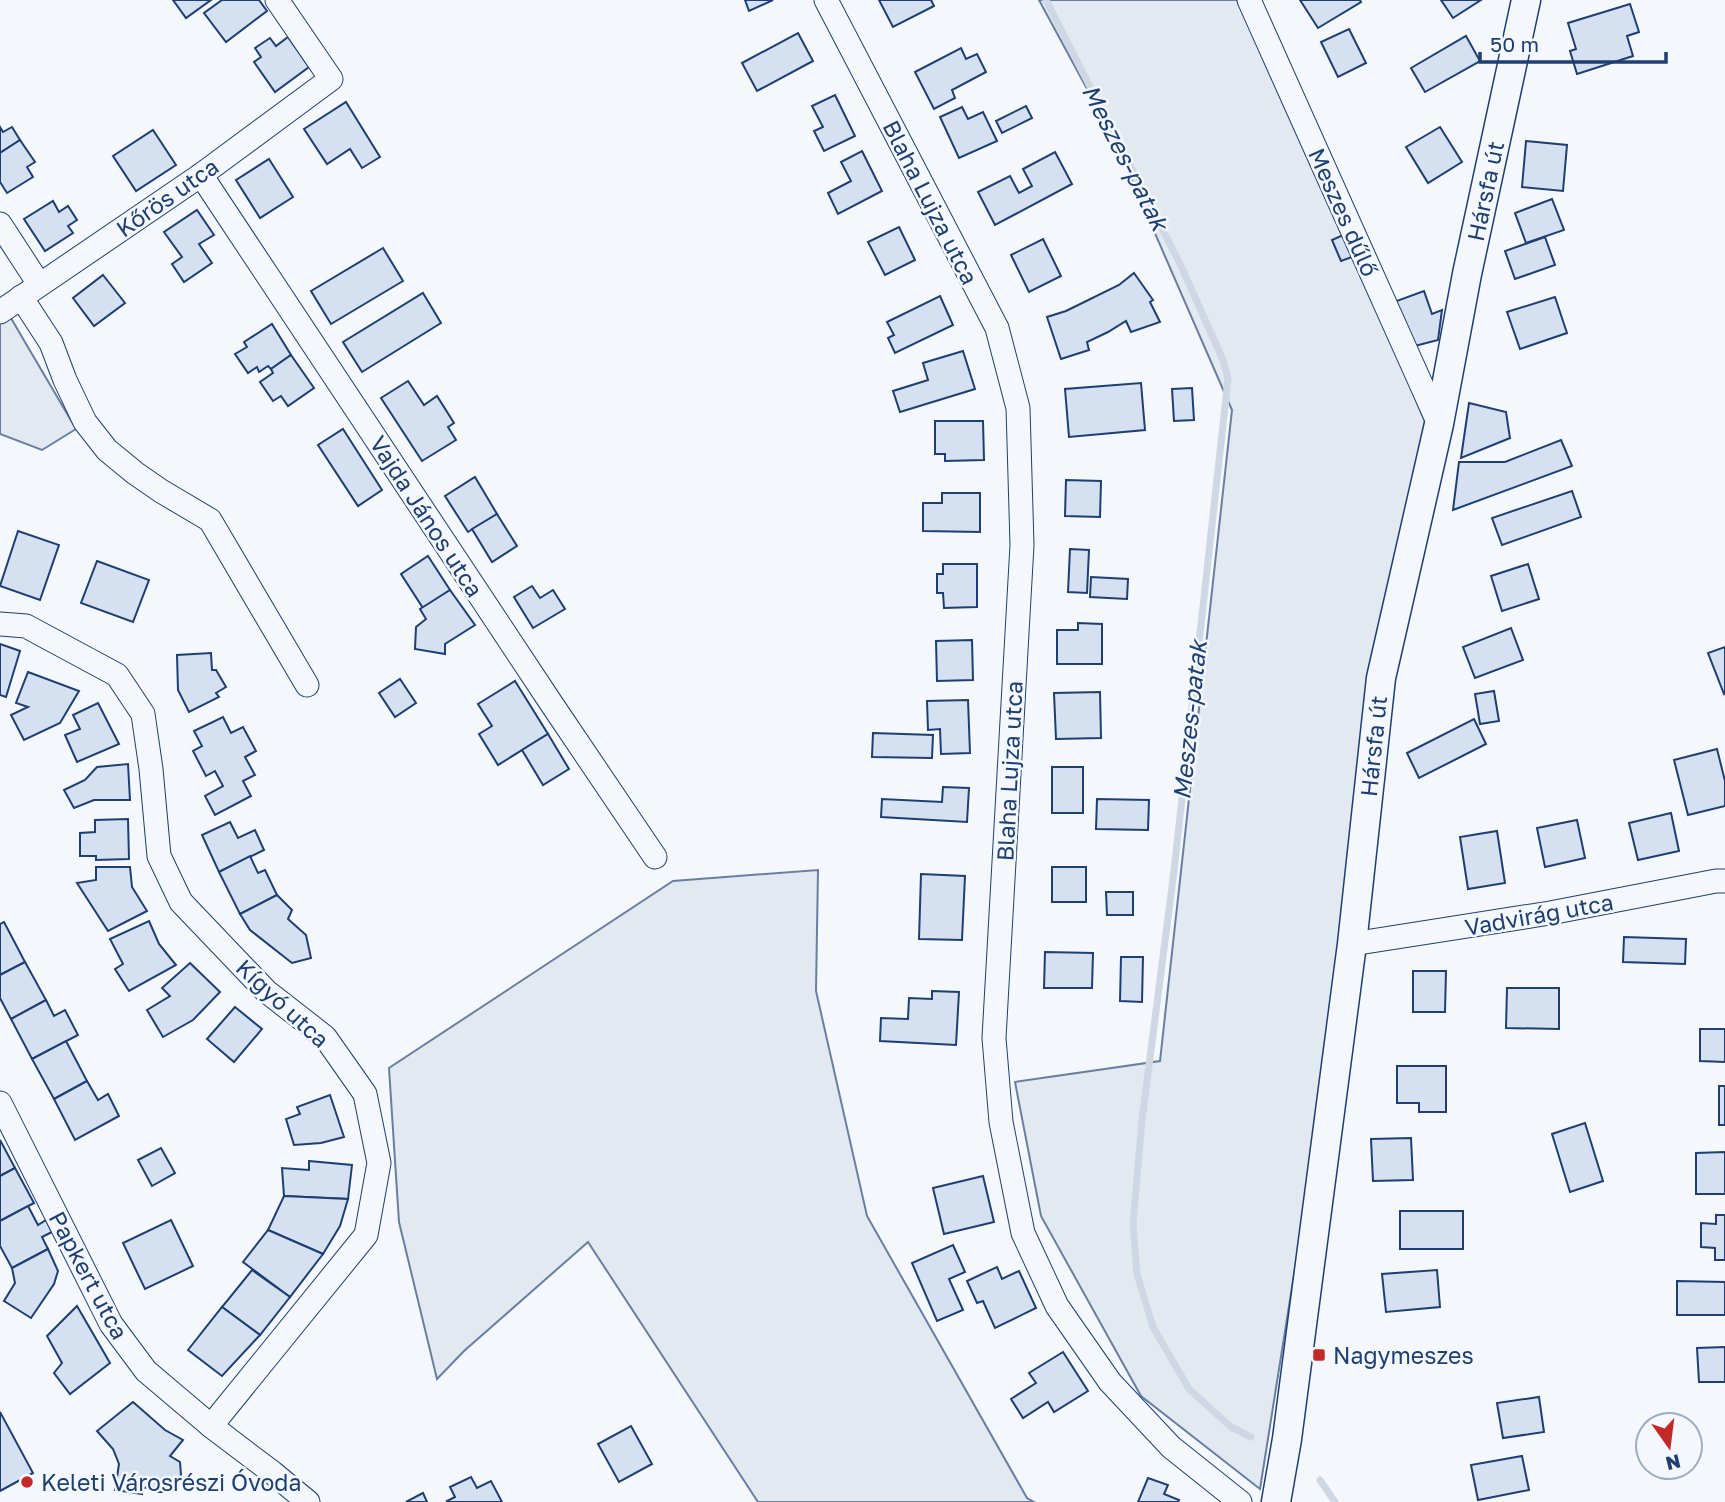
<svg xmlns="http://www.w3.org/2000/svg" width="1725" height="1502" font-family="'Golos Text',sans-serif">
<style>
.green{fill:#e3e9f0;stroke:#687fa3;stroke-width:2}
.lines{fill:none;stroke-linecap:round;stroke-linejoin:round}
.stream{stroke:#cfd7e4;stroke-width:7}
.building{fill:#d5e0f0;stroke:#1d3f73;stroke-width:2}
.minor-casing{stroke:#1d3f73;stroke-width:25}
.tertiary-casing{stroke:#1d3f73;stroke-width:31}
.minor{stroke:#f4f7fb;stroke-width:23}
.tertiary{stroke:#f4f7fb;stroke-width:28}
.poi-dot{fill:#c62828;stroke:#f4f7fb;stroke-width:2.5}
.labels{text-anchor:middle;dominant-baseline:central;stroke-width:5;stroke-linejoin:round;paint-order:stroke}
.street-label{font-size:23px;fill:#1d3f73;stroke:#f4f7fb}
.poi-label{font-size:23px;fill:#1d3f73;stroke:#f4f7fb;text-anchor:start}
.water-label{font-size:24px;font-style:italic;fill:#1d3f73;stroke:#f4f7fb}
</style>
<rect width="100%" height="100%" fill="#f4f7fb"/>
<g class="green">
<path d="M1039,0H1249L1428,429L1260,1489L1141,1396L1041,1216L1015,1082L1160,1061L1232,410L1113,137Z"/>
<path d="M5,308L76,429L42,450L0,434V312Z"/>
<path d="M818,870L816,991L867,1216L1027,1498L1034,1502H758L588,1242L464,1351L437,1379L399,1222L389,1068L673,881Z"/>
</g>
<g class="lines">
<g class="stream">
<path d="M1046,0L1181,266L1223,360L1228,379L1174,871L1142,1120L1133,1224L1137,1274L1153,1327L1189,1389L1231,1427L1251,1437"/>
<path d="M1320,1480L1335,1502"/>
</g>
</g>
<g class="building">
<path d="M173,0H211L186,18Z"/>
<path d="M222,0H259L267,11L226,42L204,13Z"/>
<path d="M745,0H773L749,11Z"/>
<path d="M879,0H931L934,6L893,27Z"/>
<path d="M1300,0H1360L1361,2L1318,28Z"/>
<path d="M1441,0H1481L1453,18Z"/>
<path d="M1630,4L1639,32L1627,36L1633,56L1577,74L1570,51L1576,49L1568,23Z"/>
<path d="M1349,29L1366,63L1338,77L1321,42Z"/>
<path d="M798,33L813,61L757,91L742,63Z"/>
<path d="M1466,36L1480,61L1425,92L1411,68Z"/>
<path d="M288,37L309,67L275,92L254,62L261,57L255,48L270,38L276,46Z"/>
<path d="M961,48L966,59L977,54L986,72L952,90L955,98L934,109L915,72Z"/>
<path d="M835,95L855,136L824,151L814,131L823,127L812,106Z"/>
<path d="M346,102L380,157L362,168L350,149L327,164L304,129Z"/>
<path d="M1026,106L1032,118L1002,133L996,121Z"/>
<path d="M962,107L968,119L983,112L997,141L959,158L940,117Z"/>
<path d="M0,127L3,132L12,127L20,140L0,153Z"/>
<path d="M1440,127L1462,162L1428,183L1406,147Z"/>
<path d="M153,130L176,165L136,191L113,156Z"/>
<path d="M20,140L35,162L27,167L33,177L7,193L0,182V153Z"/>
<path d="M1526,141L1567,145L1563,191L1522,187Z"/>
<path d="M862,151L882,191L838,214L828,193L851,181L841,162Z"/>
<path d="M1055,152L1072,184L995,225L978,192L1010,176L1019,193L1032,186L1023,169Z"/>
<path d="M269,159L293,197L260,218L236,180Z"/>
<path d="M1552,199L1564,230L1526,243L1515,213Z"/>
<path d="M53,201L59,212L68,206L77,220L68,226L73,233L45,251L24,219Z"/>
<path d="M197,210L214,235L199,244L212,263L184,282L172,264L182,257L164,232Z"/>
<path d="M899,227L915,260L885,275L868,242Z"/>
<path d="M1343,235L1352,257L1341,261L1332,240Z"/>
<path d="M1545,237L1555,265L1515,279L1505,251Z"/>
<path d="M1043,239L1061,276L1029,292L1011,255Z"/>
<path d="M383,248L403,281L331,324L311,291Z"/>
<path d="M1134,273L1153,300L1150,302L1160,322L1131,332L1126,321L1108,332L1087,342L1089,350L1061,359L1047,317L1066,311L1119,285Z"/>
<path d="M103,275L125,303L94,326L73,298Z"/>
<path d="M1424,291L1432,314L1442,310L1438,340L1407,348L1391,303Z"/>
<path d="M423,293L441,323L362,372L343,342Z"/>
<path d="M940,296L953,325L895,353L888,338L894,335L887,322Z"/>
<path d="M1555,297L1567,333L1520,349L1507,312Z"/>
<path d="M272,324L291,355L271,369L268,366L259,372L257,367L248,373L235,354L247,347L244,342Z"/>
<path d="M963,351L975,389L900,412L893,391L928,380L923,363Z"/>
<path d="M291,355L314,388L288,406L281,396L273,401L260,382L273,373L271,369Z"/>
<path d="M408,381L424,405L437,396L454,423L448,427L456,440L422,461L381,398Z"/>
<path d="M1141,383L1145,430L1069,437L1065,389Z"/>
<path d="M1192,388L1194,420L1174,421L1172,389Z"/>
<path d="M1469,403L1506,412L1510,438L1461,458Z"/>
<path d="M935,421H983L984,460L945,461V454H935Z"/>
<path d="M343,429L382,490L358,506L318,445Z"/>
<path d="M1561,440L1572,466L1453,510L1459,462H1505Z"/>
<path d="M475,477L497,514L468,532L445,496Z"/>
<path d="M1066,480L1101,481L1100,517L1065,516Z"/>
<path d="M1572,491L1581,517L1502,545L1492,518Z"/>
<path d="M942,493H980V532L923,531V503H942Z"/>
<path d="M497,514L517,546L492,562L472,529Z"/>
<path d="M18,531L59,545L40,600L0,586Z"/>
<path d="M1070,549L1089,550L1087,593L1068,592Z"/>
<path d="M428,556L450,590L423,608L401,574Z"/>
<path d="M97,561L149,580L133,622L81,603Z"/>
<path d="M943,564H977V607L944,608L943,593H937V574H943Z"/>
<path d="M1528,564L1539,599L1502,611L1491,576Z"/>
<path d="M1091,577L1128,579L1127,599L1090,597Z"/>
<path d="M532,586L540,598L553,590L565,609L533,628L514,597Z"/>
<path d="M450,590L475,625L445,644V654L415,649L416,627L426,619L420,609Z"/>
<path d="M1078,623L1102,624V664H1057V630H1078Z"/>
<path d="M1511,628L1523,660L1475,678L1463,647Z"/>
<path d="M972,640L973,680L937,681L936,641Z"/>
<path d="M0,644L20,651L6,697L0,695Z"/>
<path d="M1725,647V693L1724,694L1708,653Z"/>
<path d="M211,653L212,670H216L226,687L216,693L219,697L189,712L178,690L177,655Z"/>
<path d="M28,672L79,691L60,723L24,740L11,715L28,707L16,703Z"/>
<path d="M400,679L416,703L395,717L379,693Z"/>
<path d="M515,681L548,734L498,765L479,734L492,726L478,704Z"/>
<path d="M1494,691L1499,721L1480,724L1475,694Z"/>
<path d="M1100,692L1101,738L1056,739L1054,693Z"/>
<path d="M968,700L970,753L941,754L940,729L928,730L927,701Z"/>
<path d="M98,703L119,744L77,762L65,735L80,729L73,715Z"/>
<path d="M223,717L231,733L243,727L256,751L245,757L255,775L243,781L251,796L215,815L205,796L223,786L215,771L206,776L193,751L202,746L194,731Z"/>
<path d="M1474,719L1486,744L1419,778L1407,753Z"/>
<path d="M873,733L933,735L932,758L872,757Z"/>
<path d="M548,734L569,769L543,785L522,750Z"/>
<path d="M1717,749L1725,781V806L1688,815L1674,760Z"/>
<path d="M128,764L130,800H94L74,808L64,790L85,780L97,767Z"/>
<rect x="1052" y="767" width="31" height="46"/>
<path d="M943,787L969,788L967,822L881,817L882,799L942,802Z"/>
<path d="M1097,799L1149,800L1148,830L1096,829Z"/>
<path d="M1671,813L1679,851L1638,860L1629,823Z"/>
<path d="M128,819L129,859L96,860V856H80V833L95,832V820Z"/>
<path d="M1577,820L1585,858L1545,867L1537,828Z"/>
<path d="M230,822L238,838L255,830L264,850L219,872L202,835Z"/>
<path d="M1497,831L1505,883L1468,889L1460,837Z"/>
<path d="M250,856L258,873L265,870L277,895L240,914L219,872Z"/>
<path d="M96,867H130L132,887L147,911L108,931L77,883L96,880Z"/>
<rect x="1052" y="867" width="34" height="35"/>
<path d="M921,874L965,876L962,940L919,939Z"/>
<path d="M1106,892H1133V915H1107Z"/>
<path d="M277,895L292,910L288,919L306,935L311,958L292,963L250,930L240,914Z"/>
<path d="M149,921L159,944L176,965L129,991L115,969L123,964L110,939Z"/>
<path d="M4,922L25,962L0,975V924Z"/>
<path d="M1624,937L1686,939L1685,964L1623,962Z"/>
<path d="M1045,952L1093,953L1092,988H1044Z"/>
<path d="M1121,957H1143L1142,1002L1120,1001Z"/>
<path d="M25,962L46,1000L11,1019L0,998V975Z"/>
<path d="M190,963L220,992L193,1020L163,1037L147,1010L170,996L162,988Z"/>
<path d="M1413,971H1446L1445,1012H1413Z"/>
<path d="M1507,988H1559V1029L1506,1028Z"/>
<path d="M932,991L959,992L956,1045L880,1041L881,1018L908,1019L909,998L932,999Z"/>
<path d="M46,1000L54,1016L65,1010L78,1035L32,1059L11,1019Z"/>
<path d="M235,1007L262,1029L234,1062L207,1039Z"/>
<path d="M1700,1029H1725V1062L1700,1061Z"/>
<path d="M66,1041L87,1081L54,1099L32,1059Z"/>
<path d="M1397,1066H1446V1112H1419V1103H1397Z"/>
<path d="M87,1081L98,1100L108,1094L119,1116L75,1140L54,1099Z"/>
<rect x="1719" y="1086" width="6" height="39"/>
<path d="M330,1095L344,1137L321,1143L294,1145L286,1119L300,1114L297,1107Z"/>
<path d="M1585,1123L1603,1181L1570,1192L1552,1134Z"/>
<path d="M1411,1138L1413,1180L1373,1181L1371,1139Z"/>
<path d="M0,1140L15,1168L0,1176Z"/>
<path d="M161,1148L175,1173L152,1186L138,1160Z"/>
<path d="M1725,1152V1194H1696V1153Z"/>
<path d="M309,1161L352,1165L348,1199L284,1196L282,1168L309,1170Z"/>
<path d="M15,1168L34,1203L0,1221V1176Z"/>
<path d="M983,1176L994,1222L944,1234L933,1188Z"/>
<path d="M284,1196L348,1199L340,1226L323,1254L268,1230Z"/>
<path d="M28,1206L38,1225L46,1220L52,1232L42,1237L48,1249L12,1268L0,1246V1221Z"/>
<rect x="1400" y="1211" width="63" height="38"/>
<path d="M1716,1215H1725V1260H1715V1248L1701,1247V1223L1716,1224Z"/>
<path d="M171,1220L193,1266L145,1289L123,1243Z"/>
<path d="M268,1230L323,1254L290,1297L243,1262Z"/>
<path d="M953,1245L965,1272L949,1279L963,1310L937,1321L912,1263Z"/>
<path d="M48,1249L58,1271L54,1284L31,1318L4,1301L15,1283L12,1268Z"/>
<path d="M997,1267L1002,1279L1019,1271L1036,1308L995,1328L983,1301L977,1303L967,1281Z"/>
<path d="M252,1270L290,1297L260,1335L222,1307Z"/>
<path d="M1437,1270L1440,1307L1386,1312L1382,1274Z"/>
<path d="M1677,1281L1725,1282V1315H1677Z"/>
<path d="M77,1306L110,1363L70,1394L54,1373L62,1363L47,1336Z"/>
<path d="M222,1307L260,1335L222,1376L188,1350Z"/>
<path d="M1725,1347V1382H1699L1697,1348Z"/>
<path d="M1063,1352L1088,1391L1054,1412L1048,1402L1023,1418L1011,1399L1036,1383L1029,1373Z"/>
<path d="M1539,1397L1544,1432L1503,1438L1497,1403Z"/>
<path d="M133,1402L165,1430L183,1440L170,1456L180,1462L181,1475L178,1482L172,1487L162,1492H156L150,1486L142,1489V1494L115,1490L119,1464L113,1449L97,1431Z"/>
<path d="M0,1412L33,1473L0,1491Z"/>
<path d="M631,1426L652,1464L619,1482L598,1444Z"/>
<path d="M1522,1456L1529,1490L1478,1500L1471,1465Z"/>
<path d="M471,1477L477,1488L491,1481L502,1502H448L447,1501L455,1497L450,1487Z"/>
<path d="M1148,1478L1168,1485L1164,1494L1179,1500L1178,1502H1138Z"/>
<path d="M423,1493L427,1502H406Z"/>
</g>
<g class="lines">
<defs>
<g id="minor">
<path d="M826,0L997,328L1018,408L1022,545L994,1038L1001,1122L1023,1233L1057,1306L1110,1382L1171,1447L1240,1502"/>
<path d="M1249,0L1439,424"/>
<path d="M201,175L551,703L655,857"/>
<path d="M0,224L39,284"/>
<path d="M21,297L51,343L65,380L85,422L107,450L135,473L161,491L210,520L307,685"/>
<path d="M0,312L201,175L331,79L277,0"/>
<path d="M0,624L26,626L117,675L143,714L151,769L159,856L181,902L266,991L325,1037L365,1094L379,1163L366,1235L211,1426"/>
<path d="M1352,944L1550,913L1716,881H1725"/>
<path d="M0,1103L111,1324L146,1371L211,1426L273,1473L308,1502"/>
</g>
<path id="tertiary" d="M1276,1502L1287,1439L1352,944L1381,678L1439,424L1467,274L1526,0"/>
</defs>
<use href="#minor" class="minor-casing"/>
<use href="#tertiary" class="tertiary-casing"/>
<use href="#minor" class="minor"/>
<use href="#tertiary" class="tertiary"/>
</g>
<g class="poi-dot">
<rect x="1312" y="1348" width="14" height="14" rx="3.5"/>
<circle cx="27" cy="1482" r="7"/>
</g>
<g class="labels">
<g class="street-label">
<text transform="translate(1485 191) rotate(-78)">Hársfa út</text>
<text transform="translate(167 197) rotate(-35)">Kőrös utca</text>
<text transform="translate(931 202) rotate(63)">Blaha Lujza utca</text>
<text transform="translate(1344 212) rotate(66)">Meszes dűlő</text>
<text transform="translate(427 516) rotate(57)">Vajda János utca</text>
<text transform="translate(1373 746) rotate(-84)">Hársfa út</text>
<text transform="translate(1009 771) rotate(-87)">Blaha Lujza utca</text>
<text transform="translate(1539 914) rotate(-10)">Vadvirág utca</text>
<text transform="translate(283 1003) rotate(43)">Kígyó utca</text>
<text transform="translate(89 1275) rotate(62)">Papkert utca</text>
</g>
<g class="poi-label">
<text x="1333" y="1355">Nagymeszes</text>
<text x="41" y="1482">Keleti Városrészi Óvoda</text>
</g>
<g class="water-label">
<text transform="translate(1126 157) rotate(63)">Meszes-patak</text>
<text transform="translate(1189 720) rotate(-84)">Meszes-patak</text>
</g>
</g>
<g transform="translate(1669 1446) rotate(166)"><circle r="33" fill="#f4f7fb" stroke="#9eadc5" stroke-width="2"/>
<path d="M0-5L12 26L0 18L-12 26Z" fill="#c62828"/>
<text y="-10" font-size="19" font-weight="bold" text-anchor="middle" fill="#1d3f73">N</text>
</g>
<path d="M1480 52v10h186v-10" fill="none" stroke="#1d3f73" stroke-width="3.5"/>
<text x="1490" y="52" font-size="21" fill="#1d3f73" stroke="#f4f7fb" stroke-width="5" paint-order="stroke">50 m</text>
</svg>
